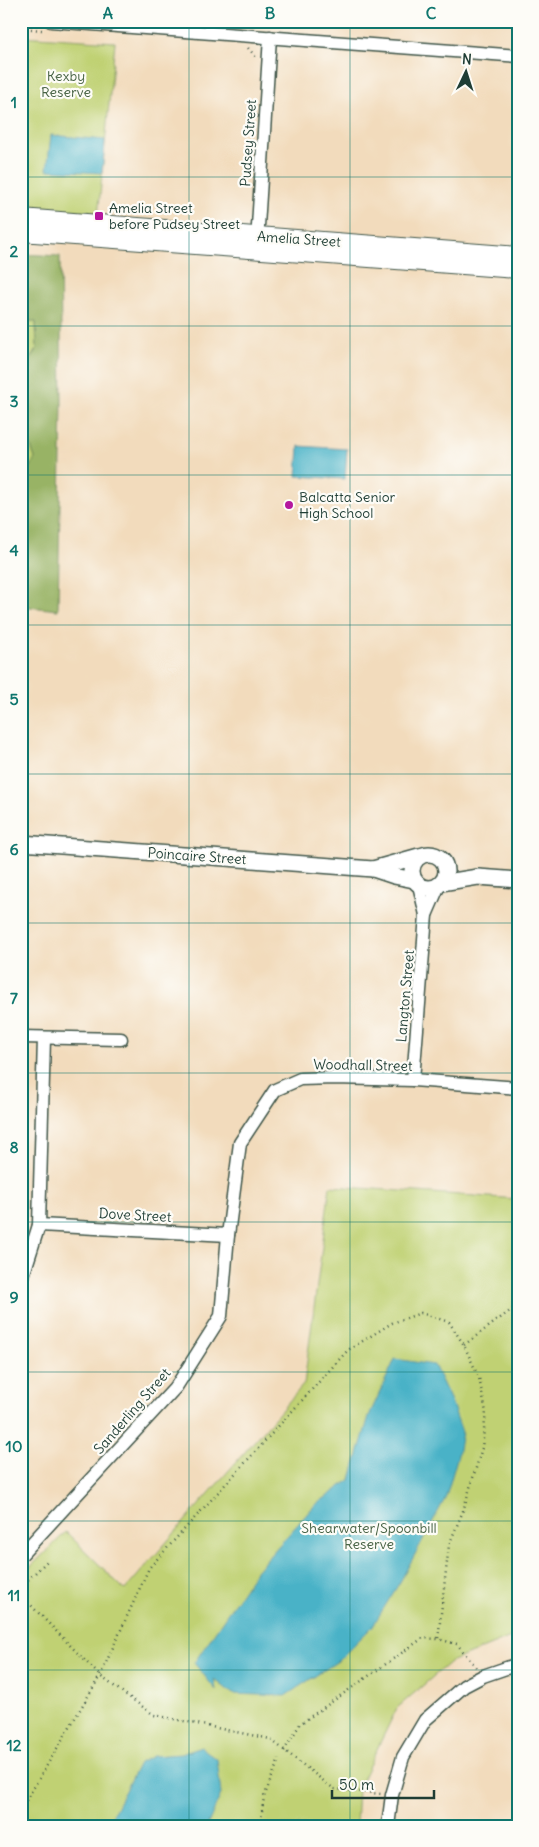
<svg xmlns="http://www.w3.org/2000/svg" width="539" height="1847" font-family="Delius,sans-serif">
<style>
.green{fill:#c0d173;stroke:#708754}
.forest{fill:#98b365;stroke:#5c784c}
.water{fill:#49b2c7;stroke:#34787e}
.lines{fill:none;stroke-linecap:round;stroke-linejoin:round}
.minor-casing{stroke:#3f5548;stroke-width:15}
.tertiary-casing{stroke:#3f5548;stroke-width:18}
.secondary-casing{stroke:#3f5548;stroke-width:20}
.path{stroke:#3f5548;stroke-width:2.5;stroke-dasharray:1 4;stroke-linecap:butt}
.minor{stroke:#fff;stroke-width:12}
.tertiary{stroke:#fff;stroke-width:15}
.secondary{stroke:#fff;stroke-width:18}
.grid{fill:none;stroke:#0f766e;stroke-width:1;stroke-opacity:0.55}
.poi-dot{fill:#b5179e;stroke:#fdfcf7;stroke-width:2}
.labels{text-anchor:middle;dominant-baseline:central;stroke-width:4.5;stroke-linejoin:round;paint-order:stroke}
.park-label{font-size:14px;fill:#476244;stroke:#fdfcf7}
.street-label{font-size:14px;fill:#1f3d34;stroke:#fdfcf7}
.poi-label{font-size:14px;fill:#1f3d34;stroke:#fdfcf7;text-anchor:start}
.neatline{fill:none;stroke:#0f766e;stroke-width:2}
.grid-label{font-size:16px;text-anchor:middle;font-weight:bold;fill:#0f766e}
</style>
<rect width="100%" height="100%" fill="#fdfcf7"/>
<filter id="ink" filterUnits="userSpaceOnUse"><feTurbulence type="fractalNoise" baseFrequency=".02" numOctaves="2"/><feDisplacementMap in="SourceGraphic" scale="10" xChannelSelector="R" yChannelSelector="G"/><feConvolveMatrix kernelMatrix="1 2 1 2 8 2 1 2 1" color-interpolation-filters="sRGB"/></filter>
<filter id="wash" filterUnits="userSpaceOnUse"><feTurbulence type="fractalNoise" baseFrequency=".0096" numOctaves="4" result="noise"/><feDisplacementMap in="SourceGraphic" scale="20" xChannelSelector="R" yChannelSelector="G"/><feGaussianBlur stdDeviation="1.12" result="paint"/><feColorMatrix in="noise" values="0 0 0 0 0 0 0 0 0 0 0 0 0 0 0 0 0 1.4 0 .05"/><feComposite in="paint" operator="in"/></filter>
<g filter="url(#wash)">
<rect width="100%" height="100%" fill="#f2dbbc"/>
<g class="green">
<path d="M21,36L115,42L98,216L21,211Z"/>
<path d="M21,319L36,322L37,348L21,374Z"/>
<path d="M21,419L35,458L21,487Z"/>
<path d="M330,1186L518,1199V1634L450,1662L397,1708L358,1788L356,1826H21V1576L66,1532L125,1590L304,1384Z"/>
</g>
<path class="forest" d="M21,254L60,256L62,403L58,610L21,606V487L35,458L21,419V374L37,348L36,322L21,319Z"/>
<g class="water">
<path d="M51,135L105,140L102,173L47,170Z"/>
<path d="M299,446L347,449L345,479L297,476Z"/>
<path d="M395,1359L434,1365L451,1401L462,1432L458,1455L446,1497L400,1582L372,1627L338,1661L285,1696L233,1694L214,1679L216,1690L194,1663L256,1571L314,1506L351,1479L369,1416Z"/>
<path d="M201,1747L217,1759L221,1794L207,1826H97L112,1816L139,1763L153,1756L181,1754Z"/>
</g>
</g>
<g filter="url(#ink)">
<g class="lines">
<defs>
<g id="minor">
<path d="M51,21L518,56"/>
<path d="M257,242L270,37"/>
<path d="M419,885L426,915"/>
<path d="M21,1037L121,1039"/>
<path d="M413,1080L426,915L439,885"/>
<path d="M39,1225L228,1235"/>
<path d="M21,1282L39,1225L44,1038"/>
<path d="M21,1555L176,1387L221,1316L228,1235L240,1143L275,1090L300,1079L335,1078L413,1080L518,1088"/>
<path d="M388,1826L392,1795L403,1757L425,1720L464,1686L483,1676L518,1664"/>
</g>
<g id="tertiary">
<path d="M21,843L373,869L394,876L414,880"/>
<circle cx="429" cy="871" r="17"/>
<path d="M373,869L419,856"/>
<path d="M441,883L478,877L518,880"/>
</g>
<g id="secondary">
<path d="M21,218L518,256"/>
<path d="M21,232L518,269"/>
</g>
</defs>
<use href="#minor" class="minor-casing"/>
<use href="#tertiary" class="tertiary-casing"/>
<use href="#secondary" class="secondary-casing"/>
<g class="path">
<path d="M21,28L42,30"/>
<path d="M248,48L256,57"/>
<path d="M464,1345L518,1305"/>
<path d="M21,1587L49,1559"/>
<path d="M21,1595L100,1676L154,1715L270,1739L334,1789L381,1794"/>
<path d="M284,1751L300,1724L423,1638L438,1639L457,1644L476,1667"/>
<path d="M21,1809L100,1676L149,1568L348,1350L392,1323L421,1313L449,1322L464,1345L479,1378L486,1412L482,1448L463,1511L449,1545L438,1639"/>
<path d="M260,1826L264,1797L279,1759"/>
</g>
<use href="#minor" class="minor"/>
<use href="#tertiary" class="tertiary"/>
<use href="#secondary" class="secondary"/>
</g>
</g>
<path class="grid" d="M189,21V1826M350,21V1826M21,177H518M21,326H518M21,475H518M21,625H518M21,774H518M21,923H518M21,1073H518M21,1222H518M21,1372H518M21,1521H518M21,1670H518"/>
<g class="poi-dot">
<rect x="94" y="211" width="10" height="10" rx="2.5"/>
<circle cx="289" cy="505" r="5"/>
</g>
<g class="labels">
<g class="park-label">
<text x="66" y="76">Kexby<tspan x="66" dy="16">Reserve</tspan></text>
<text x="369" y="1528">Shearwater/Spoonbill<tspan x="369" dy="16">Reserve</tspan></text>
</g>
<g class="street-label">
<text transform="translate(248 143) rotate(-86)">Pudsey Street</text>
<text transform="translate(299 239) rotate(4)">Amelia Street</text>
<text transform="translate(197 856) rotate(4)">Poincaire Street</text>
<text transform="translate(405 996) rotate(-85)">Langton Street</text>
<text transform="translate(363 1065) rotate(1)">Woodhall Street</text>
<text transform="translate(135 1215) rotate(3)">Dove Street</text>
<text transform="translate(132 1411) rotate(-49)">Sanderling Street</text>
</g>
<g class="poi-label">
<text x="109" y="208">Amelia Street<tspan x="109" dy="16">before Pudsey Street</tspan></text>
<text x="299" y="497">Balcatta Senior<tspan x="299" dy="16">High School</tspan></text>
</g>
</g>
<rect width="539" height="1847" fill="none" stroke="#fdfcf7" stroke-width="55"/>
<g transform="translate(466 72) rotate(4)" stroke="#fdfcf7" stroke-width="4" paint-order="stroke">
<path d="M0-4L9 19L0 12L-9 19Z" fill="#1f3d34"/>
<text y="-8" font-size="14" font-weight="bold" text-anchor="middle" fill="#1f3d34">N</text>
</g>
<path d="M332 1790v8h102v-8" fill="none" stroke="#1f3d34" stroke-width="2.5"/>
<text x="339" y="1790" font-size="15" fill="#1f3d34" stroke="#fdfcf7" stroke-width="4" paint-order="stroke">50 m</text>
<rect x="28" y="28" width="484" height="1792" class="neatline"/>
<g class="grid-label">
<text x="108" y="19">A</text>
<text x="270" y="19">B</text>
<text x="431" y="19">C</text>
<text x="14" y="108">1</text>
<text x="14" y="257">2</text>
<text x="14" y="407">3</text>
<text x="14" y="556">4</text>
<text x="14" y="705">5</text>
<text x="14" y="855">6</text>
<text x="14" y="1004">7</text>
<text x="14" y="1153">8</text>
<text x="14" y="1303">9</text>
<text x="14" y="1452">10</text>
<text x="14" y="1601">11</text>
<text x="14" y="1751">12</text>
</g>
</svg>
